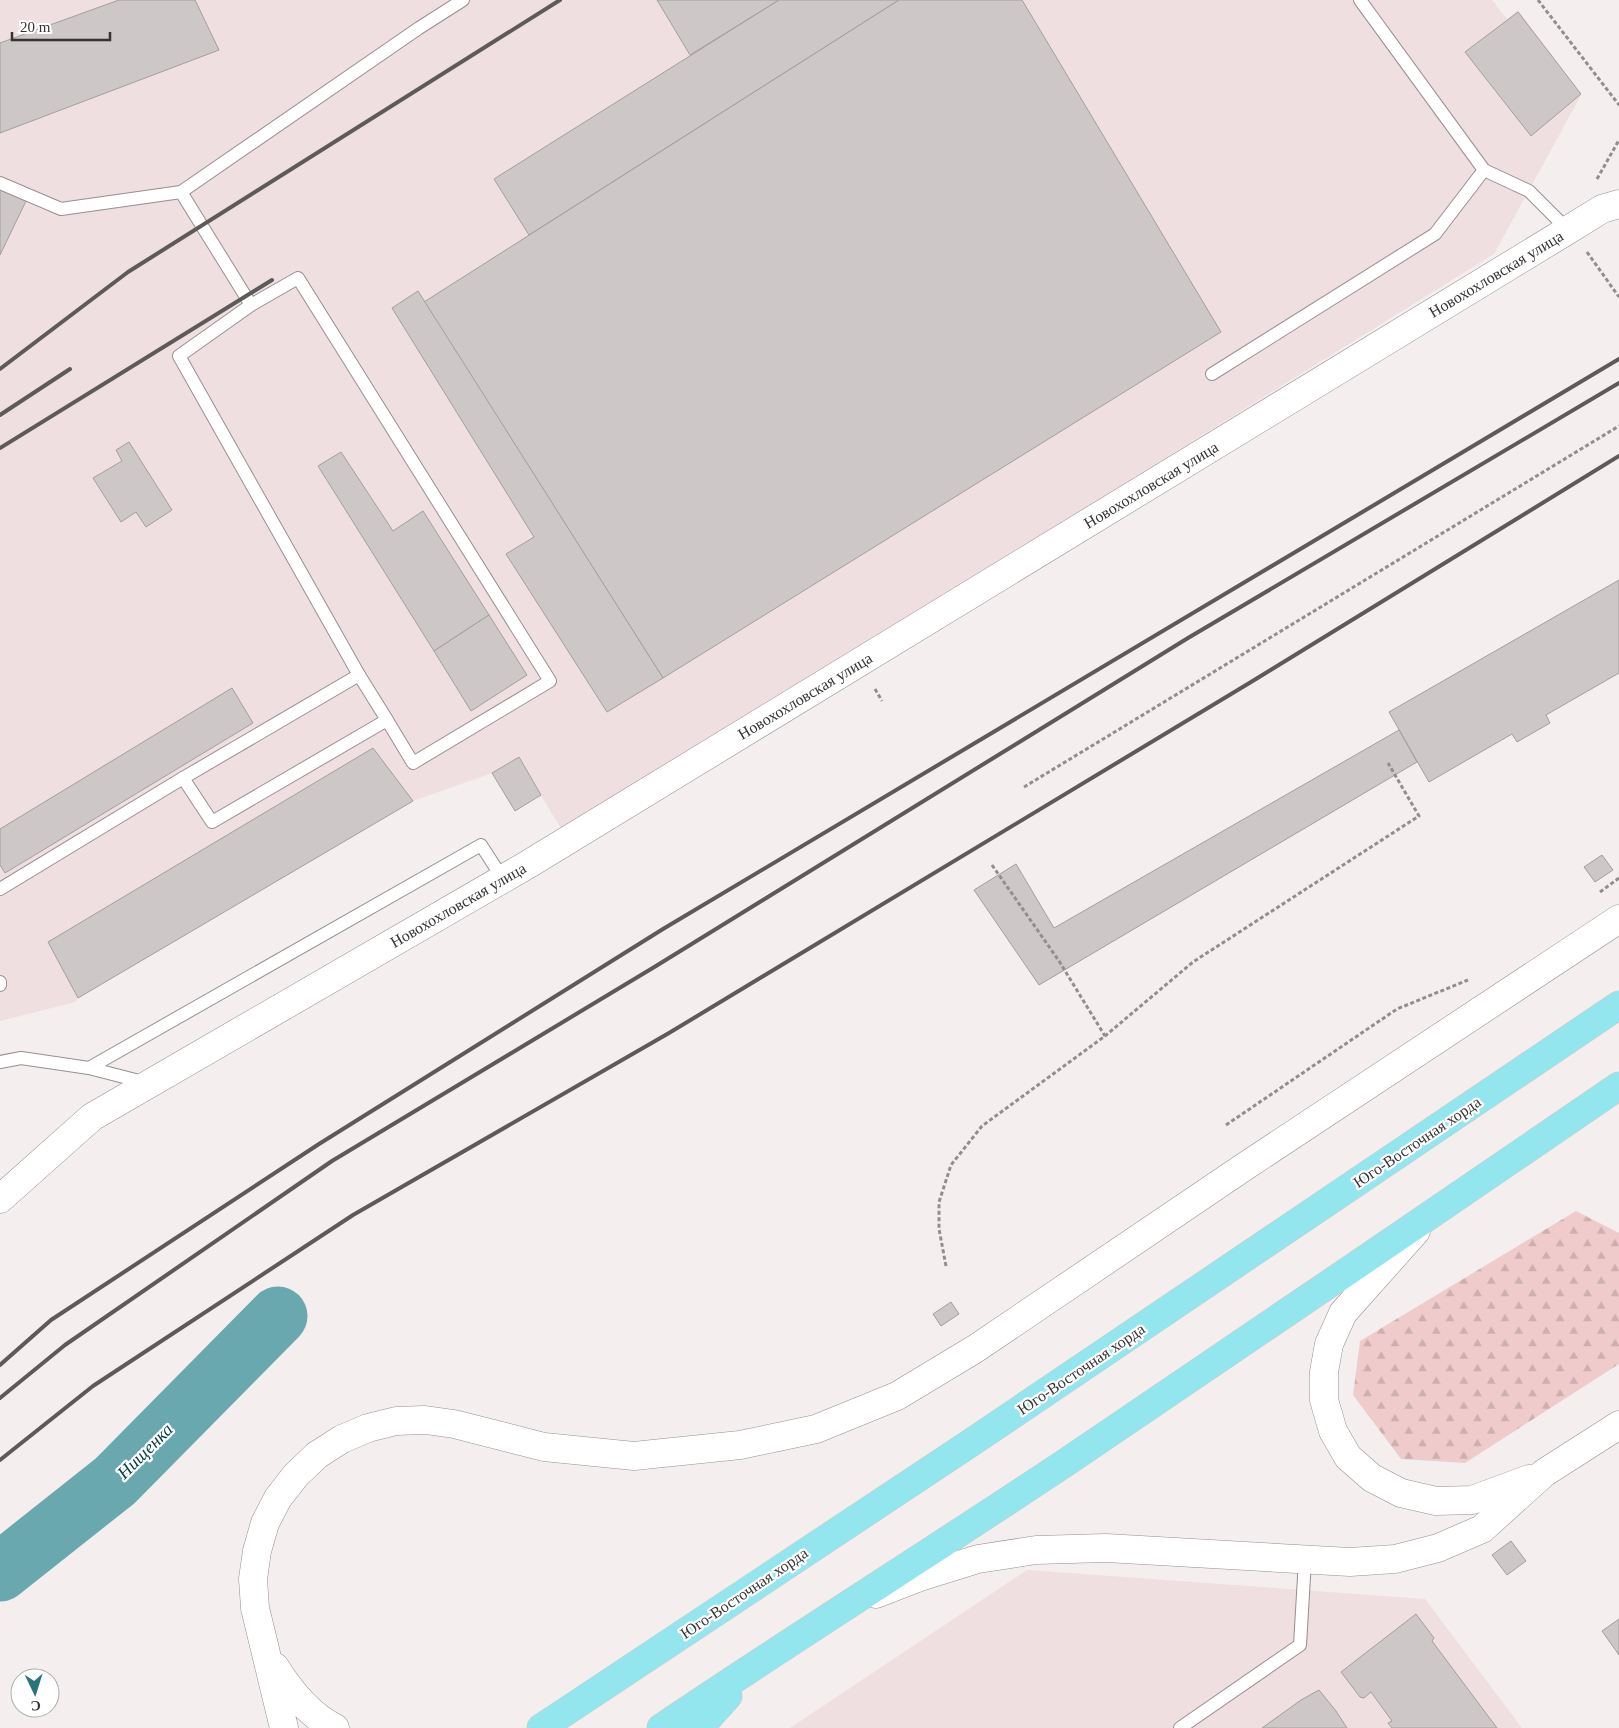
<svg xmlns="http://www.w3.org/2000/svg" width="1619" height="1728" font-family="'Times New Roman',serif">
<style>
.built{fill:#efdfe0}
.forest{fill:url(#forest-firs)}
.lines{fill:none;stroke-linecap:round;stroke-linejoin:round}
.river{stroke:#68a8ae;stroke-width:59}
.building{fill:#cdc7c7;stroke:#a49e9e}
.lane-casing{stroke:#969090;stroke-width:14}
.secondary-casing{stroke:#969090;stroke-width:29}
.primary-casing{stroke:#cbcaca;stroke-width:29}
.path{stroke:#938e8e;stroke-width:3;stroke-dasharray:4 2.5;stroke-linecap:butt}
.lane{stroke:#fff;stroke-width:12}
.secondary{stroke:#fff;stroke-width:28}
.primary{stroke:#94e6ee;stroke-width:28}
.rail{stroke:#5e5a5a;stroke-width:4}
.labels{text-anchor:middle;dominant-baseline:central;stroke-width:4.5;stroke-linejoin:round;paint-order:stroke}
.street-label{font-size:16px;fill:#363333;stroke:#fff}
.water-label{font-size:18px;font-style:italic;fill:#003f44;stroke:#fff}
</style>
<defs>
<pattern id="forest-firs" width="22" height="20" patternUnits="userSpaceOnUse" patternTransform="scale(1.25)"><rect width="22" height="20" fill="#efcbcc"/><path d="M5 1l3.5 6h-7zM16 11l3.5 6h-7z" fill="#ceafb0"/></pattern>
</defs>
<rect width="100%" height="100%" fill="#f4eeee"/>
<g class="built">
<path d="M0,0H1492L1507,19L1518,10L1581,95L1494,254L563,832L518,757L492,773L413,801L78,998L75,1002L0,1021Z"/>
<path d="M1027,1570L1425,1599L1522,1728H790Z"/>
</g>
<path class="forest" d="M1576,1211L1619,1233V1364L1465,1463L1401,1459L1353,1395L1360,1341Z"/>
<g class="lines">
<path class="river" d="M0,1572L115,1481L278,1316"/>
</g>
<g class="building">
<path d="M119,0H195L219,50L0,133V43Z"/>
<path d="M657,0H779L690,55Z"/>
<path d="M779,0H899L529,235L494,179Z"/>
<path d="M899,0H1022L1221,332L663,678L424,302Z"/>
<path d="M1518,12L1581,94L1531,136L1465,52Z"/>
<path d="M0,190L26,201L0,255Z"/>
<path d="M418,291L663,678L607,712L506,554L534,537L392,308Z"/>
<path d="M129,442L172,510L146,527L136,512L121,522L93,478L122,461L116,450Z"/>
<path d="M341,452L393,531L423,511L489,615L434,651L318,466Z"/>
<path d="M1619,580V673L1546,715L1550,723L1517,742L1512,734L1429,782L1389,712Z"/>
<path d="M489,615L527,675L471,711L434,651Z"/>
<path d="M232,688L253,723L5,873L0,865V829Z"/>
<path d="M1399,730L1417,762L1039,985L974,890L1016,864L1054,928Z"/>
<path d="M373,748L413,801L78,998L48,942Z"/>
<path d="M519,757L541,795L515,811L492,773Z"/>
<path d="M1602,855L1613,870L1595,882L1584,867Z"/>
<path d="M951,1302L959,1314L941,1326L933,1314Z"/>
<path d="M1511,1541L1526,1561L1507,1575L1492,1555Z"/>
<path d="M1416,1614L1434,1638L1432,1641L1497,1728H1392L1388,1723L1392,1721L1371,1692L1364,1698L1360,1697L1341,1672Z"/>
<path d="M1619,1619V1655L1602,1631Z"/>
<path d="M1319,1690L1336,1711L1347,1728H1262L1301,1700Z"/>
</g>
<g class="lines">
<defs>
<g id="lane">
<path d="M1360,0L1484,170L1529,191L1568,230"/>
<path d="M0,183L61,209L181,192L251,305"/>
<path d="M181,192L419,28L463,0"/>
<path d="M298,278L550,681L413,763L387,720L212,822L183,778L359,675L179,356L251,305Z"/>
<path d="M1212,374L1435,234L1484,170"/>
<path d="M359,675L387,720"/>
<path d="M0,889L183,778"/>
<path d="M0,982V985"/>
<path d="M0,1062L21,1058L89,1068L147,1083"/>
<path d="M89,1068L481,845L503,879"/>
<path d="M1180,1728L1300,1645L1305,1560"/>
</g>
<g id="secondary">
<path d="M0,1199L92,1117L527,865L1568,230L1602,209L1619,204"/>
<path d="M1416,1231L1343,1313L1329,1344L1324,1372V1400L1333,1431L1348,1457L1372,1478L1401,1493L1436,1501L1472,1500L1529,1479"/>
<path d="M876,1594L920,1577L978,1559L1036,1550L1106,1548L1350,1562L1395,1559L1438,1548L1482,1529L1544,1473L1619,1425"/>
<path d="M275,1667C290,1691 309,1715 335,1728"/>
<path d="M284,1728L255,1608L253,1579L257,1551L265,1523L278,1498L296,1475L317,1455L342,1439L368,1428L396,1421L425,1420L454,1424L544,1447L634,1456L740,1445L816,1429L897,1396L975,1349L1247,1165L1619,919"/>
</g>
<g id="primary">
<path d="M541,1728L969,1444L1619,1005"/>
<path d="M661,1728C796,1637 933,1551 1068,1461C1253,1337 1435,1211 1619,1086"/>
<path d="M699,1728L728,1696"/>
</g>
</defs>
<use href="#lane" class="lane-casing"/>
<use href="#secondary" class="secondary-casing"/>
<use href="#primary" class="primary-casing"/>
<g class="path">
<path d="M1538,0L1619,105"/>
<path d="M1597,179L1619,140"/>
<path d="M1587,252L1619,297"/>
<path d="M875,689L882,701"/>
<path d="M1024,787L1619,426"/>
<path d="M992,865L1059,961L1105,1036"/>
<path d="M1600,892L1619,878"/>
<path d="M1226,1125L1397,1009L1468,980"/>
<path d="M946,1266L939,1229V1202L951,1165L982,1126L1105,1036L1193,962L1419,816L1388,763"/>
</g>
<use href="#lane" class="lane"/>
<use href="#secondary" class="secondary"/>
<use href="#primary" class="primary"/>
<g class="rail">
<path d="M0,369L128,272L560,0"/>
<path d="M0,415L70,369"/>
<path d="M0,448L272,280"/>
<path d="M0,1365L51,1320L319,1144L663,929L1619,359"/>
<path d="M0,1398L65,1345L332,1161L656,966L1188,638L1619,383"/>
<path d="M0,1460L93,1386L353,1215L669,1033L1251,682L1619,456"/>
</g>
</g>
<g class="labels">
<g class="street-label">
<text transform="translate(1496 274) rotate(-31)">Новохохловская улица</text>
<text transform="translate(1151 485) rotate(-31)">Новохохловская улица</text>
<text transform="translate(805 696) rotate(-31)">Новохохловская улица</text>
<text transform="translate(458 905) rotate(-30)">Новохохловская улица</text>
<text transform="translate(1417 1142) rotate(-34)">Юго-Восточная хорда</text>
<text transform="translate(1081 1369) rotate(-34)">Юго-Восточная хорда</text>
<text transform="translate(744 1593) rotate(-34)">Юго-Восточная хорда</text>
</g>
<g class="water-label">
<text transform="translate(145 1451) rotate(-45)">Нищенка</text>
</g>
</g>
<g transform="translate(35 1693) rotate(176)"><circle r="24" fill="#ffffff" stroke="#afadad"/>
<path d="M0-4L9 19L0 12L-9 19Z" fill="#297379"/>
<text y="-8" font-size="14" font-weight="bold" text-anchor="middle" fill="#363333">С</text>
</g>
<path d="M12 32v8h98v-8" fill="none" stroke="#363333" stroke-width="2.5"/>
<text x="20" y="32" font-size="15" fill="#363333" stroke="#ffffff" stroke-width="4" paint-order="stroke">20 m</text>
</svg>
